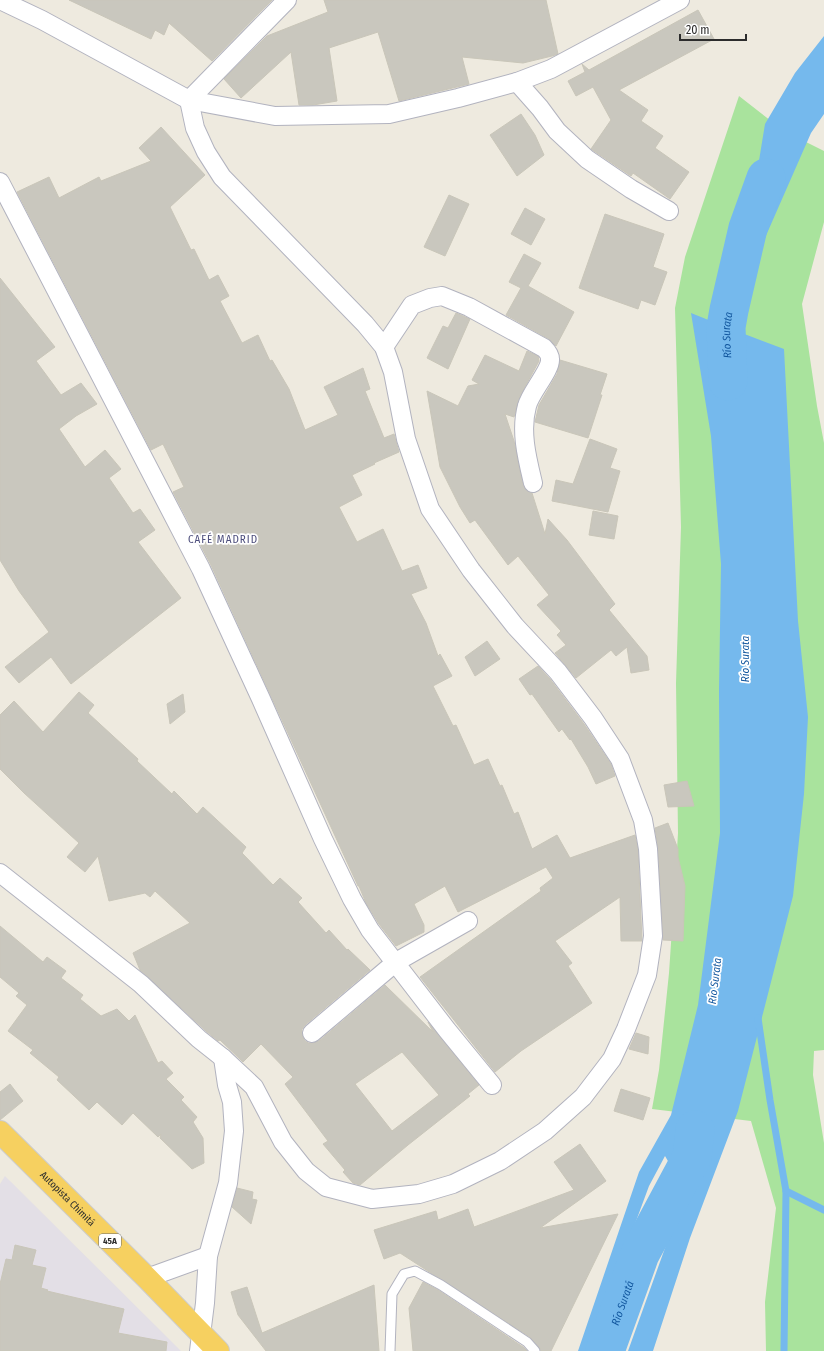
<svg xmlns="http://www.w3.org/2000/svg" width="824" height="1351" font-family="'Fira Sans Condensed',sans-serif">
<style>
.industrial{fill:#e3dfe6}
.green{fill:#a9e39d}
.water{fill:#75b9ed}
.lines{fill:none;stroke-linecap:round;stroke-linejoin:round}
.stream{stroke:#75b9ed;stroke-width:7}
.river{stroke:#75b9ed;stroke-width:39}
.building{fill:#c9c7be;stroke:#c9c6b9;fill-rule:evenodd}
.service-casing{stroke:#b2b3bf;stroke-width:11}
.minor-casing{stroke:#b2b3bf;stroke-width:20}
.trunk-casing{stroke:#ccc;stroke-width:24}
.service{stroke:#fff;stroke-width:9}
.minor{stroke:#fff;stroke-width:18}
.trunk{stroke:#f6d060;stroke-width:22}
.labels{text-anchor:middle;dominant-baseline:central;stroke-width:3.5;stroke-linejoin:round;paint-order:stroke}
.shield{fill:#fff;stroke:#6b6b6b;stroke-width:1}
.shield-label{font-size:9px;font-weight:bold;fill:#2c2c2c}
.street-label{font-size:10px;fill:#2c2c2c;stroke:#fff}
.water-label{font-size:11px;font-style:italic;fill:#10559d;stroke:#fff}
.neighbourhood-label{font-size:11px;letter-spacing:1px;fill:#4d4e7d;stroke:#fff}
</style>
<rect width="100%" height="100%" fill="#eeeadf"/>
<path class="industrial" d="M5,1176L181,1351H0V1184Z"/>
<path class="green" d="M739,96L784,131L824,151V222L802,304L817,406L824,443V1050L814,1051L813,1075L824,1143V1351H766L765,1302L776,1208L751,1121L652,1109L659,1070L669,973L675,884L678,833L676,683L681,527L675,308L685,257Z"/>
<path class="water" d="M824,36V114L811,133L726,327L784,349L798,621L808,717L804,794L793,896L738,1111L690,1238L653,1351H628L665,1248L682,1185L665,1156L649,1186L622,1259L599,1315L588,1351H578L639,1172L671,1115L698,1005L720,833L719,691L721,564L711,436L691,313L726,327L748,228L765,124L795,73Z"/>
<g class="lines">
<g class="stream">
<path d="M758,1018L770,1100L786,1191L784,1351"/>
<path d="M786,1191L824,1210"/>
</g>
<g class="river">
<path id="s1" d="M728,381L726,327L729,310L748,228L766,178"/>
<path id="s2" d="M605,1351L640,1254L692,1157L695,1130"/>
</g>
</g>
<g class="building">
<path d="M69,0H272L212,61L169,23L164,35L155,30L151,39Z"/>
<path d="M324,0H546L558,54L552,56L523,63L462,57L469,84L399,101L378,32L329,48L337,101L313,105H299L291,52L241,98L224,79L267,36L328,12Z"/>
<path d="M698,10L714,39L619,90L648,110L641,121L663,136L655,148L689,172L670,199L633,173L631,176L591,149L611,120L593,87L576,96L568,81L585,72L582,64L589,70Z"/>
<path d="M521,114L535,135L544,155L517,176L490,135Z"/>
<path d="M161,127L205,175L170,207L191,250L194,249L209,280L218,275L229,296L220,301L242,343L258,335L270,361L272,360L289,389L305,430L338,415L324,387L363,368L370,389L365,391L384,438L394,434L399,452L374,463L375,464L352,475L362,495L339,507L357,542L383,529L402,571L418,565L427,588L411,594L426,623L438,656L440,654L452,676L433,686L453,726L456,725L474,765L488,759L500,786L502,785L514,814L518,812L532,849L557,835L570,858L635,835L638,850L642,941H621L620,897L555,941L572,963L568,966L592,1003L521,1051L495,1072L420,977L541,891L540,888L553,878L546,867L458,912L445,886L414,904L424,925V932L396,946L379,924L366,903L359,886H358L211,565L173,492L184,487L163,444L151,450L17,192L49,177L59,198L99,177L101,181L151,161L139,148Z"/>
<path d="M449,195L469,204L445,256L424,247Z"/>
<path d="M525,208L545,219L531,245L511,234Z"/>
<path d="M605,214L664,234L653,267L667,272L655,305L641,300L638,309L579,288Z"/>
<path d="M524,254L541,263L528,286L574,312L556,346L549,339L506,315L521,288L509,282Z"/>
<path d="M0,278L55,347L36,361L61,395L81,383L97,404L76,416L59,429L85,467L105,450L121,469L109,478L133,513L140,509L155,530L138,542L181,598L71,684L51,657L19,683L5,667L49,632L19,591L0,560Z"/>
<path d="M456,313L470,319L448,369L427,358L443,326L448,328Z"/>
<path d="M527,351L538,356L539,361L520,396L514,417L505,414L514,441L523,485L526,490L532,493L545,534L548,519L567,540L615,604L609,610L647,656L649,670L631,673L627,647L616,656L611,650L576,678L555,653L566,645L557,635L561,631L537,605L549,595L518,556L508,565L475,520L470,523L460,507L440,467L427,391L458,406L468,386L479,384L472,380L485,355L519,371Z"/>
<path d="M560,360L607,374L600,395H602L588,438L535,422L539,405L557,374Z"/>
<path d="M590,439L617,449L610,468L620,471L608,512L552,501L556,480L573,484Z"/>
<path d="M593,511L618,516L614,539L589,535Z"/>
<path d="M487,641L500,659L475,676L465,657Z"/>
<path d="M538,666L550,679L584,724L611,764L615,776L596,784L588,767L571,739L570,740L562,729L559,732L532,694L530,695L519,679Z"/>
<path d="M79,692L94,705L88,713L138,759L137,761L172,794L174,791L197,814L203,807L246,847L242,853L273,885L280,878L302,898L298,902L326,933L329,930L347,950L348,949L370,970L305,1025L302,1029V1034L304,1040L308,1043H313L319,1041L385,985L433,1032L428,1022L479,1085L468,1094L470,1096L408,1145L360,1185L353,1183L343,1172L345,1170L323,1144L328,1141L285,1084L293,1077L261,1044L243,1062L220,1040L218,1041L206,1031L140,970L133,953L190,923L155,891L150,897L145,893L109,901L98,856L85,872L67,857L79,843L24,793L0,769V715L14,701L43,732ZM402,1052L439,1095L392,1131L355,1084Z"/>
<path d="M183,694L185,712L170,724L167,704Z"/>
<path d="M687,781L694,806L668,807L664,785Z"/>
<path d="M668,823L678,849V857L685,886L683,941L663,940L658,848L655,828Z"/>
<path d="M0,926L43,962L47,957L66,971L61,978L83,995L80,999L101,1016L117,1009L129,1021L135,1015L158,1063L162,1061L173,1073L166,1079L184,1097L181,1100L197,1117L193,1122L203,1138L204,1163L192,1169L160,1138L161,1134L158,1137L133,1113L122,1125L97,1102L89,1110L57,1080L59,1077L30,1053L33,1050L8,1031L27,1005L16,996L19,993L0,977Z"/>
<path d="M636,1033L649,1037L648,1054L629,1049Z"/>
<path d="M10,1084L23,1101L0,1120V1092Z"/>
<path d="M621,1089L650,1098L643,1120L614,1111Z"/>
<path d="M580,1144L606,1181L540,1228L618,1214L551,1351H541L539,1347L530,1337L400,1253L384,1259L374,1230L436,1211L438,1220L468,1209L474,1227L574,1190L554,1162Z"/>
<path d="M237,1188L253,1192L252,1199L257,1200L251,1224L232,1207Z"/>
<path d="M15,1245L36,1250L32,1265L46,1268L41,1288L48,1290L47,1291L124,1309L118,1333L167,1342L166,1351H0V1284L6,1259L12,1260Z"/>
<path d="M423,1282L438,1290L523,1347L527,1351H413L409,1308Z"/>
<path d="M374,1285L379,1351H266L238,1315L231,1292L247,1287L262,1333Z"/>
</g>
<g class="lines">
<defs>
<path id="service" d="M390,1351L392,1294L404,1274L415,1271L441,1285L527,1342L535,1351"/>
<g id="minor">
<path d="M0,0L42,20L189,100L275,116L389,114L458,98L517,82L551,69L680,0"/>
<path d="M517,82L540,108L557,131L587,159L631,189L669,211"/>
<path d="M189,100L287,0"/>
<path d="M0,182L201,569L261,699L323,839L352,899L370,930L447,1030L492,1085"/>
<path d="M384,347L412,305L430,298L442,296L469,307L544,348C547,351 550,355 550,359C551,370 530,393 527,406C520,431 527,458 533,483"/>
<path d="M0,873L141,984L199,1039L223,1058L254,1087L283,1142L306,1171L326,1187L372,1199L419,1194L453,1184L500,1161L545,1131L583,1097L612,1059L626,1029L647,975L653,936L648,849L643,820L620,759L593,718L558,672L515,626L471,570L430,509L406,439L393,372L384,347L365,324L222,177L206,152L195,128L189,100"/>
<path d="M312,1033L396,962L468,921"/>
<path d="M147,1278L208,1256"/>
<path d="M199,1351L205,1303L208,1256L228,1183L234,1131L232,1102L227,1085L223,1058"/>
</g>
<g id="trunk">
<path id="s3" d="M0,1132L147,1278L218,1351"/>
</g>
</defs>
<use href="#service" class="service-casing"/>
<use href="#minor" class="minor-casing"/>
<use href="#trunk" class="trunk-casing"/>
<use href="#service" class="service"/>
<use href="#minor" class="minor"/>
<use href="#trunk" class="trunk"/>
</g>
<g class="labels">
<rect class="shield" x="99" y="1234" width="22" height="14" rx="3"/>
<g class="shield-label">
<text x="110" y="1241">45A</text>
</g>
<g class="street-label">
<text stroke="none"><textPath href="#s3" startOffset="95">Autopista Chimitá</textPath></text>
</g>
<g class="water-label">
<text stroke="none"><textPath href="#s1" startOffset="46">Río Surata</textPath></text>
<text transform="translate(745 659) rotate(-90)">Río Surata</text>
<text transform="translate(715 981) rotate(-83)">Río Surata</text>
<text stroke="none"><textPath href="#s2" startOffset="51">Río Suratá</textPath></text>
</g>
<g class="neighbourhood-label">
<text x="223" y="539">CAFÉ MADRID</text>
</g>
</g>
<path d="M680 34v6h66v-6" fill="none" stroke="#2c2c2c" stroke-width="2"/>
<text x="686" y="34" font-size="12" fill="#2c2c2c" stroke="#ffffff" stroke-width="3" paint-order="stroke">20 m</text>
</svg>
